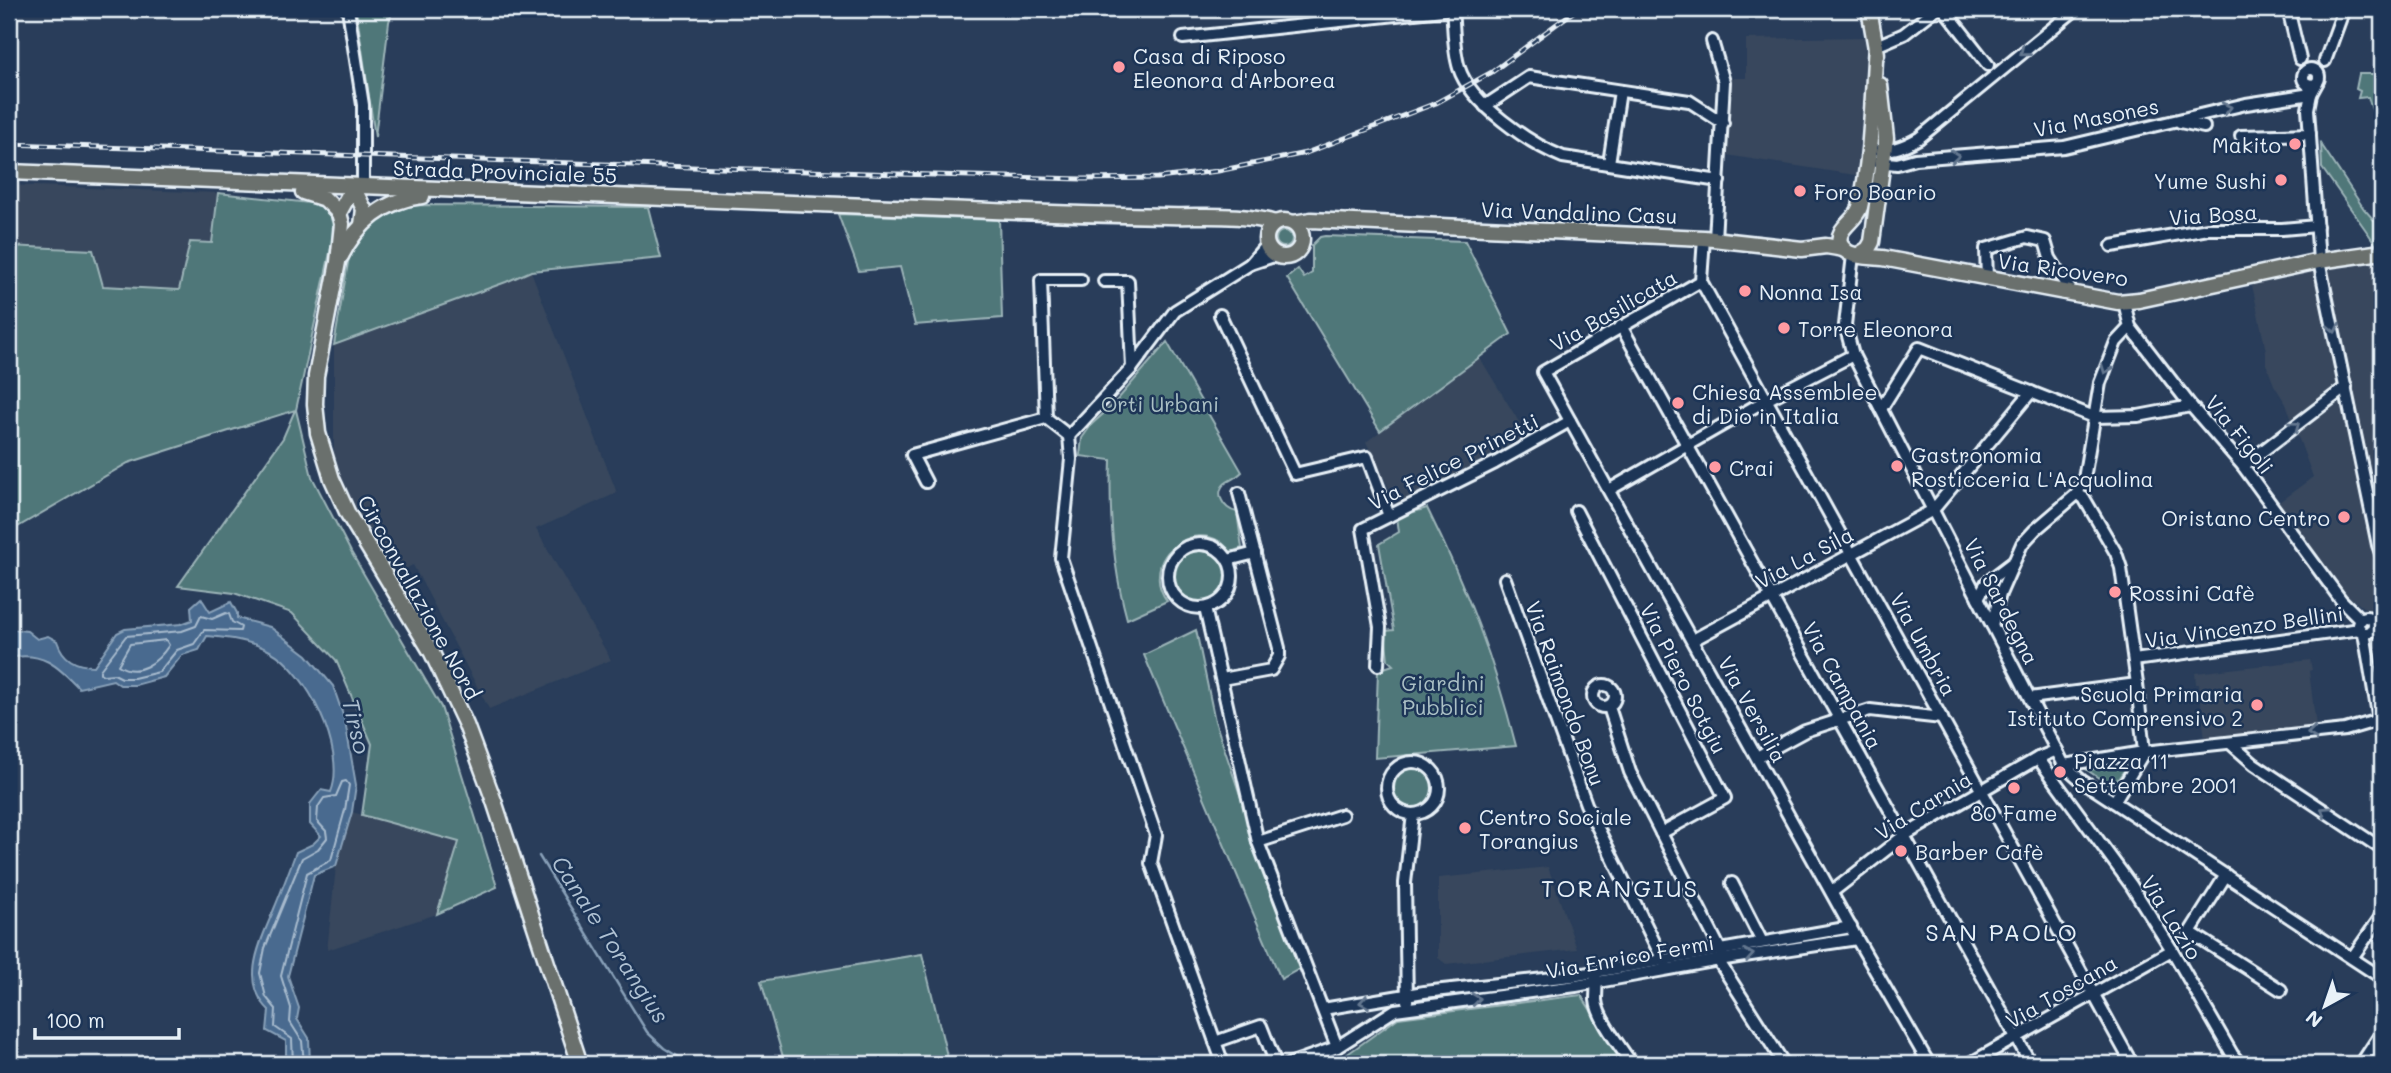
<svg xmlns="http://www.w3.org/2000/svg" width="2391" height="1073" font-family="Mali,sans-serif">
<style>
.built{fill:#37475d}
.green{fill:#507779;stroke:#9cb4b8;stroke-width:2}
.water{fill:#496b8f;stroke:#89a1b9;stroke-width:2}
.lines{fill:none;stroke-linecap:round;stroke-linejoin:round}
.shore{stroke:#a8bbce;stroke-width:2}
.stream{stroke:#89a1b9;stroke-width:2.5}
.minor-casing{stroke:#e8f1f8;stroke-width:16}
.major-casing{stroke:#e8f1f8;stroke-width:19}
.minor{stroke:#1d3557;stroke-width:10}
.major{stroke:#6b706d;stroke-width:14}
.rail-casing{stroke:#e8f1f8;stroke-width:5}
.rail{stroke:#1d3557;stroke-width:2.5;stroke-dasharray:8;stroke-linecap:butt}
.oneway{stroke:#64778f}
.poi-dot{fill:#ff9aa2;stroke:#1d3557;stroke-width:2.5}
.labels{text-anchor:middle;dominant-baseline:central;stroke-width:5;stroke-linejoin:round;paint-order:stroke}
.poi-label{font-size:21px;fill:#e8f1f8;stroke:#1d3557;text-anchor:start}
.street-label{font-size:21px;fill:#e8f1f8;stroke:#1d3557}
.park-label{font-size:21px;fill:#abc0c5;stroke:#1d3557}
.water-label{font-size:23px;font-style:italic;fill:#b0c2d3;stroke:#1d3557}
.quarter-label{font-size:24px;letter-spacing:2px;fill:#e8f1f8;stroke:#1d3557}
</style>
<rect width="100%" height="100%" fill="#293d5a"/>
<filter id="ink" filterUnits="userSpaceOnUse"><feTurbulence type="fractalNoise" baseFrequency=".0143" numOctaves="2"/><feDisplacementMap in="SourceGraphic" scale="14" xChannelSelector="R" yChannelSelector="G"/><feConvolveMatrix kernelMatrix="1 2 1 2 8 2 1 2 1" color-interpolation-filters="sRGB"/></filter>
<g filter="url(#ink)">
<g class="built">
<path d="M1866,37L1868,69L1861,176L1726,155L1727,78H1746V39Z"/>
<path d="M9,185L218,193L212,243H190L180,290L103,286L93,250L9,246Z"/>
<path d="M2382,251V621L2349,597L2305,556L2275,505L2313,477L2286,404L2274,385L2266,364V351L2249,271Z"/>
<path d="M531,271L617,493L536,529L611,660L489,709L413,565L401,571L361,518L334,465V345L506,282Z"/>
<path d="M1480,358L1527,435L1398,506L1366,442Z"/>
<path d="M2310,660L2312,670L2309,671L2316,726L2205,741L2199,684H2196L2195,673Z"/>
<path d="M352,812L459,842L437,914L327,950L336,866Z"/>
<path d="M1548,867L1577,949L1446,964L1438,958V878Z"/>
</g>
<g class="green">
<path d="M356,9H393L389,22L375,137Z"/>
<path d="M2359,74H2382V135L2380,134L2368,97L2358,98L2360,91L2356,89Z"/>
<path d="M2321,144L2364,209L2382,229V245L2377,246L2322,168Z"/>
<path d="M218,193L319,204C334,216 334,225 332,243L296,410L312,477L351,552L441,707L497,887L437,914L459,842L362,815L372,744L336,660L292,613L234,593L178,586L283,438L295,410L128,463L9,532V246L93,250L103,286L179,290L190,242L212,243Z"/>
<path d="M417,205L648,207L661,258L531,271L506,282L334,345L350,251L369,229L391,210Z"/>
<path d="M838,214L999,220L1002,318L915,325L900,267L859,271Z"/>
<circle cx="1284" cy="239" r="8"/>
<path d="M1325,236L1465,241L1511,334L1380,431L1287,278L1298,269L1304,278L1312,273V245L1320,237Z"/>
<path d="M1167,342L1242,472C1236,478 1233,478 1227,482C1213,491 1223,510 1237,512L1242,548L1231,552C1227,548 1223,543 1219,541C1194,526 1159,548 1159,575C1158,584 1162,594 1167,601L1127,619C1113,568 1109,513 1111,460L1080,456L1082,438L1092,424L1112,406Z"/>
<path d="M1427,508C1467,589 1494,659 1516,746L1375,758L1378,670L1393,665L1388,660L1385,631L1394,630L1379,544L1399,532L1397,517Z"/>
<circle cx="1200" cy="577" r="26"/>
<path d="M1196,630L1215,721L1299,969L1281,979L1144,655Z"/>
<path d="M2125,765L2126,768L2112,787L2087,770Z"/>
<circle cx="1413" cy="788" r="20"/>
<path d="M922,954L949,1064H785L761,981Z"/>
<path d="M1581,995L1625,1064H1338L1339,1060L1398,1018Z"/>
</g>
<path class="water" d="M201,598L210,612L231,602L237,613V618L270,627L307,655L333,686L345,721L356,785L352,812L336,866L314,875L288,976L299,1008L297,1019L309,1038L310,1064H286V1041L267,1031L269,1010C239,981 261,941 274,909C282,890 289,871 296,852L313,844L321,836L310,824V804L321,790L331,792C347,751 307,670 270,651C250,640 228,638 207,636L199,650L182,655L164,677L135,685H120L113,680L79,688C57,665 42,651 9,658V629L27,631L37,639L48,636L57,641C63,659 75,666 94,666L117,633L125,629L181,624L192,620L191,607Z"/>
<g class="lines">
<g class="shore">
<path d="M226,613L229,614L232,622L241,627L240,631L204,630L194,644L177,650L159,672L134,678H122L114,674L103,675L100,673V670L126,636L182,631L196,626L201,616L212,619Z"/>
<path d="M166,640L169,645C158,662 138,678 118,665L130,644Z"/>
<path d="M293,1064L292,1039L275,1027L276,1009L266,997L260,973L265,948L302,858L318,849L327,838L326,831L317,821L318,807L324,798L336,796L342,782L346,781L349,785L345,810L331,860L307,873L281,976L291,1008L290,1022L302,1041L304,1064"/>
</g>
<path class="stream" d="M539,856L647,1032L664,1048L690,1064"/>
<defs>
<g id="minor">
<path d="M348,9L363,105V188"/>
<path d="M1452,9C1454,28 1453,49 1459,68C1470,103 1530,144 1563,157L1719,181"/>
<path d="M1944,9L1988,65"/>
<path d="M2288,9L2300,59"/>
<path d="M1183,38L1452,9"/>
<path d="M1712,41L1724,82L1715,239"/>
<path d="M1876,46L1904,34L1936,9"/>
<path d="M2325,61L2344,9"/>
<circle cx="2311" cy="77" r="8"/>
<path d="M2308,84L2311,94L2308,109L2319,261L2378,545L2382,556"/>
<path d="M1485,106L1529,77L1689,101L1723,123"/>
<path d="M2180,122L2204,127"/>
<path d="M2241,136L2310,134"/>
<path d="M1869,150C1889,152 1902,148 1919,138L2076,9"/>
<path d="M1868,161L1897,164L1915,159L2064,147L2246,104L2311,94L2317,83"/>
<path d="M1609,163L1620,91"/>
<path d="M1704,238L1701,281L2132,1064"/>
<path d="M2112,246L2208,229H2282L2317,226"/>
<path d="M1853,255L1845,325L1853,355L2064,765L2082,781L2382,978"/>
<path d="M1250,264L1267,244"/>
<path d="M1987,279L1986,249L2027,237L2045,241L2050,258L2073,294"/>
<path d="M1104,281H1128L1132,368"/>
<path d="M1701,281L1543,372L1857,939L1929,1064"/>
<path d="M2124,302L2130,327L2191,406L2243,466L2341,600L2361,620"/>
<path d="M1220,315L1295,474L1367,457L1389,516"/>
<path d="M1621,326L2031,1064"/>
<path d="M1881,409L1919,348L2094,417L2138,416L2191,406"/>
<path d="M1046,418L1041,280H1081"/>
<path d="M1069,436L1071,459L1061,558L1156,835L1151,863L1223,1064"/>
<path d="M1069,436L1132,368L1175,311L1250,264L1277,255"/>
<path d="M2243,466L2346,387"/>
<path d="M926,482L912,455L1046,418L1069,436"/>
<path d="M1609,490L1768,399L1853,355"/>
<path d="M2077,494L2084,498L2116,553L2121,568L2137,684L2144,752"/>
<path d="M1576,511L1725,798L1661,833"/>
<circle cx="1200" cy="576" r="32"/>
<path d="M1228,560L1255,553"/>
<path d="M1505,579L1586,804L1665,964"/>
<path d="M1978,598L1987,582L2012,563"/>
<path d="M1205,608L1258,842L1337,1047"/>
<circle cx="2366" cy="625" r="8"/>
<path d="M1992,625L2000,594L2022,544L2035,530L2077,494L2084,479L2100,383L2116,342L2130,327"/>
<path d="M2364,633L2379,720"/>
<path d="M1693,640L1933,510L2031,392"/>
<path d="M2134,660L2360,629"/>
<path d="M1378,665L1380,627L1363,529L1495,463L1570,421"/>
<path d="M1222,679L1271,670L1279,656V648L1239,493"/>
<circle cx="1604" cy="696" r="11"/>
<path d="M2030,698L2137,684"/>
<path d="M1609,707L1630,772L1722,953"/>
<path d="M2230,743L2254,764L2382,849"/>
<path d="M1757,757L1805,731L1870,710L1942,718"/>
<path d="M2038,758L2131,885L2172,950L2232,1054L2240,1064"/>
<circle cx="1413" cy="788" r="26"/>
<path d="M2064,765L2144,752L2345,730L2379,720"/>
<path d="M2114,802L2144,752"/>
<path d="M1258,842L1342,815"/>
<path d="M2226,875L2190,932L2281,990"/>
<path d="M1732,883L1762,942"/>
<path d="M1832,892L1905,835L2038,758L2057,750"/>
<path d="M2352,958L2382,915"/>
<path d="M1718,960L1784,1064"/>
<path d="M1596,978C1597,986 1596,993 1596,1000C1597,1018 1622,1049 1632,1064"/>
<path d="M1407,1001L1405,883L1413,814"/>
<path d="M1323,1009L1424,992L1572,976L1851,927"/>
<path d="M1215,1042L1261,1026L1276,1064"/>
<path d="M1289,1064L1337,1047L1395,1010L1576,986L1725,959L1857,939"/>
<path d="M1969,1064L2172,950"/>
<path d="M2361,1064L2382,1032"/>
</g>
<g id="major">
<path d="M1869,9L1877,54"/>
<path d="M1876,46C1872,99 1872,155 1860,207C1856,221 1836,228 1840,243C1845,259 1870,256 1883,258L2118,302L2139,300L2319,261L2382,252"/>
<path d="M9,172C329,187 650,195 970,210C1036,213 1102,215 1167,216C1200,217 1244,213 1275,223"/>
<path d="M353,187L339,213L342,224L338,262L316,376L315,404L318,433L332,479L348,514L432,653L466,725L494,801L580,1064"/>
<path d="M353,187L364,209L362,225"/>
<path d="M303,192L325,199L339,213"/>
<circle cx="1284" cy="239" r="18"/>
<path d="M1293,223L1311,220L1704,238L1802,249L1826,246L1844,249"/>
<path d="M1860,254L1868,249L1872,242L1886,138L1880,85"/>
<path d="M341,256C357,223 385,200 422,196"/>
</g>
</defs>
<use href="#minor" class="minor-casing"/>
<use href="#major" class="major-casing"/>
<use href="#minor" class="minor"/>
<use href="#major" class="major"/>
<defs>
<path id="rail" d="M9,144L897,174L1082,179L1158,178L1218,171L1306,153L1436,103L1492,72L1577,9"/>
</defs>
<use href="#rail" class="rail-casing"/>
<use href="#rail" class="rail"/>
</g>
<defs><path id="oneway-chevron" d="M-2-3.5L2.5 0L-2 3.5" fill="none" stroke-width="1.6" stroke-linecap="round" stroke-linejoin="round" transform="scale(1.75)"/></defs>
<g class="oneway">
<use href="#oneway-chevron" transform="translate(2024 52) rotate(141)"/>
<use href="#oneway-chevron" transform="translate(2227 108) rotate(-13)"/>
<use href="#oneway-chevron" transform="translate(1955 156) rotate(-5)"/>
<use href="#oneway-chevron" transform="translate(2334 328) rotate(78)"/>
<use href="#oneway-chevron" transform="translate(2106 369) rotate(111)"/>
<use href="#oneway-chevron" transform="translate(2295 426) rotate(-37)"/>
<use href="#oneway-chevron" transform="translate(2312 733) rotate(173)"/>
<use href="#oneway-chevron" transform="translate(2325 811) rotate(-146)"/>
<use href="#oneway-chevron" transform="translate(1749 955) rotate(-9)"/>
<use href="#oneway-chevron" transform="translate(1476 999) rotate(-7)"/>
<use href="#oneway-chevron" transform="translate(1364 1002) rotate(171)"/>
</g>
</g>
<g class="poi-dot">
<circle cx="1119" cy="67" r="7"/>
<circle cx="2295" cy="144" r="7"/>
<circle cx="2281" cy="180" r="7"/>
<circle cx="1800" cy="191" r="7"/>
<circle cx="1745" cy="291" r="7"/>
<circle cx="1784" cy="328" r="7"/>
<circle cx="1678" cy="403" r="7"/>
<circle cx="1897" cy="466" r="7"/>
<circle cx="1715" cy="467" r="7"/>
<circle cx="2344" cy="517" r="7"/>
<circle cx="2115" cy="592" r="7"/>
<circle cx="2257" cy="705" r="7"/>
<circle cx="2060" cy="772" r="7"/>
<circle cx="2014" cy="788" r="7"/>
<circle cx="1465" cy="828" r="7"/>
<circle cx="1901" cy="851" r="7"/>
</g>
<g class="labels">
<g class="poi-label">
<text x="1133" y="55">Casa di Riposo<tspan x="1133" dy="24">Eleonora d'Arborea</tspan></text>
<text x="2281" y="144" text-anchor="end">Makito</text>
<text x="2267" y="180" text-anchor="end">Yume Sushi</text>
<text x="1814" y="191">Foro Boario</text>
<text x="1759" y="291">Nonna Isa</text>
<text x="1798" y="328">Torre Eleonora</text>
<text x="1692" y="391">Chiesa Assemblee<tspan x="1692" dy="24">di Dio in Italia</tspan></text>
<text x="1911" y="454">Gastronomia<tspan x="1911" dy="24">Rosticceria L'Acquolina</tspan></text>
<text x="1729" y="467">Crai</text>
<text x="2330" y="517" text-anchor="end">Oristano Centro</text>
<text x="2129" y="592">Rossini Cafè</text>
<text x="2243" y="693" text-anchor="end">Scuola Primaria<tspan x="2243" dy="24">Istituto Comprensivo 2</tspan></text>
<text x="2074" y="760">Piazza 11<tspan x="2074" dy="24">Settembre 2001</tspan></text>
<text x="2014" y="812" text-anchor="middle">80 Fame</text>
<text x="1479" y="816">Centro Sociale<tspan x="1479" dy="24">Torangius</tspan></text>
<text x="1915" y="851">Barber Cafè</text>
</g>
<g class="street-label">
<text transform="translate(2096 117) rotate(-11)">Via Masones</text>
<text transform="translate(505 171) rotate(2)">Strada Provinciale 55</text>
<text transform="translate(1579 212) rotate(2)">Via Vandalino Casu</text>
<text transform="translate(2213 214) rotate(-4)">Via Bosa</text>
<text transform="translate(2063 269) rotate(8)">Via Ricovero</text>
<text transform="translate(1613 310) rotate(-30)">Via Basilicata</text>
<text transform="translate(2240 434) rotate(51)">Via Figoli</text>
<text transform="translate(1453 461) rotate(-27)">Via Felice Prinetti</text>
<text transform="translate(1804 557) rotate(-28)">Via La Sila</text>
<text transform="translate(420 597) rotate(61)">Circonvallazione Nord</text>
<text transform="translate(2002 601) rotate(63)">Via Sardegna</text>
<text transform="translate(2244 626) rotate(-8)">Via Vincenzo Bellini</text>
<text transform="translate(1924 644) rotate(61)">Via Umbria</text>
<text transform="translate(1684 678) rotate(63)">Via Piero Sotgiu</text>
<text transform="translate(1843 685) rotate(61)">Via Campania</text>
<text transform="translate(1566 693) rotate(70)">Via Raimondo Bonu</text>
<text transform="translate(1753 709) rotate(61)">Via Versilia</text>
<text transform="translate(1923 805) rotate(-32)">Via Carnia</text>
<text transform="translate(2172 917) rotate(58)">Via Lazio</text>
<text transform="translate(1630 956) rotate(-10)">Via Enrico Fermi</text>
<text transform="translate(2061 991) rotate(-30)">Via Toscana</text>
</g>
<g class="park-label">
<text x="1160" y="403">Orti Urbani</text>
<text x="1443" y="682">Giardini<tspan x="1443" dy="24">Pubblici</tspan></text>
</g>
<g class="water-label">
<text transform="translate(357 726) rotate(77)">Tirso</text>
<text transform="translate(611 939) rotate(57)">Canale Torangius</text>
</g>
<g class="quarter-label">
<text x="1620" y="887">TORÀNGIUS</text>
<text x="2002" y="931">SAN PAOLO</text>
</g>
</g>
<rect width="2391" height="1073" fill="none" stroke="#1d3557" stroke-width="35"/>
<rect x="18" y="18" width="2356" height="1038" fill="none" stroke="#e8f1f8" stroke-width="2.5" filter="url(#ink)"/>
<g transform="translate(2325 1006) rotate(220)" stroke="#1d3557" stroke-width="5" paint-order="stroke">
<path d="M0-5L12 26L0 18L-12 26Z" fill="#e8f1f8"/>
<text y="-10" font-size="19" font-weight="bold" text-anchor="middle" fill="#e8f1f8">N</text>
</g>
<path d="M35 1028v10h144v-10" fill="none" stroke="#e8f1f8" stroke-width="3.5"/>
<text x="46" y="1028" font-size="21" fill="#e8f1f8" stroke="#1d3557" stroke-width="5" paint-order="stroke">100 m</text>
</svg>
